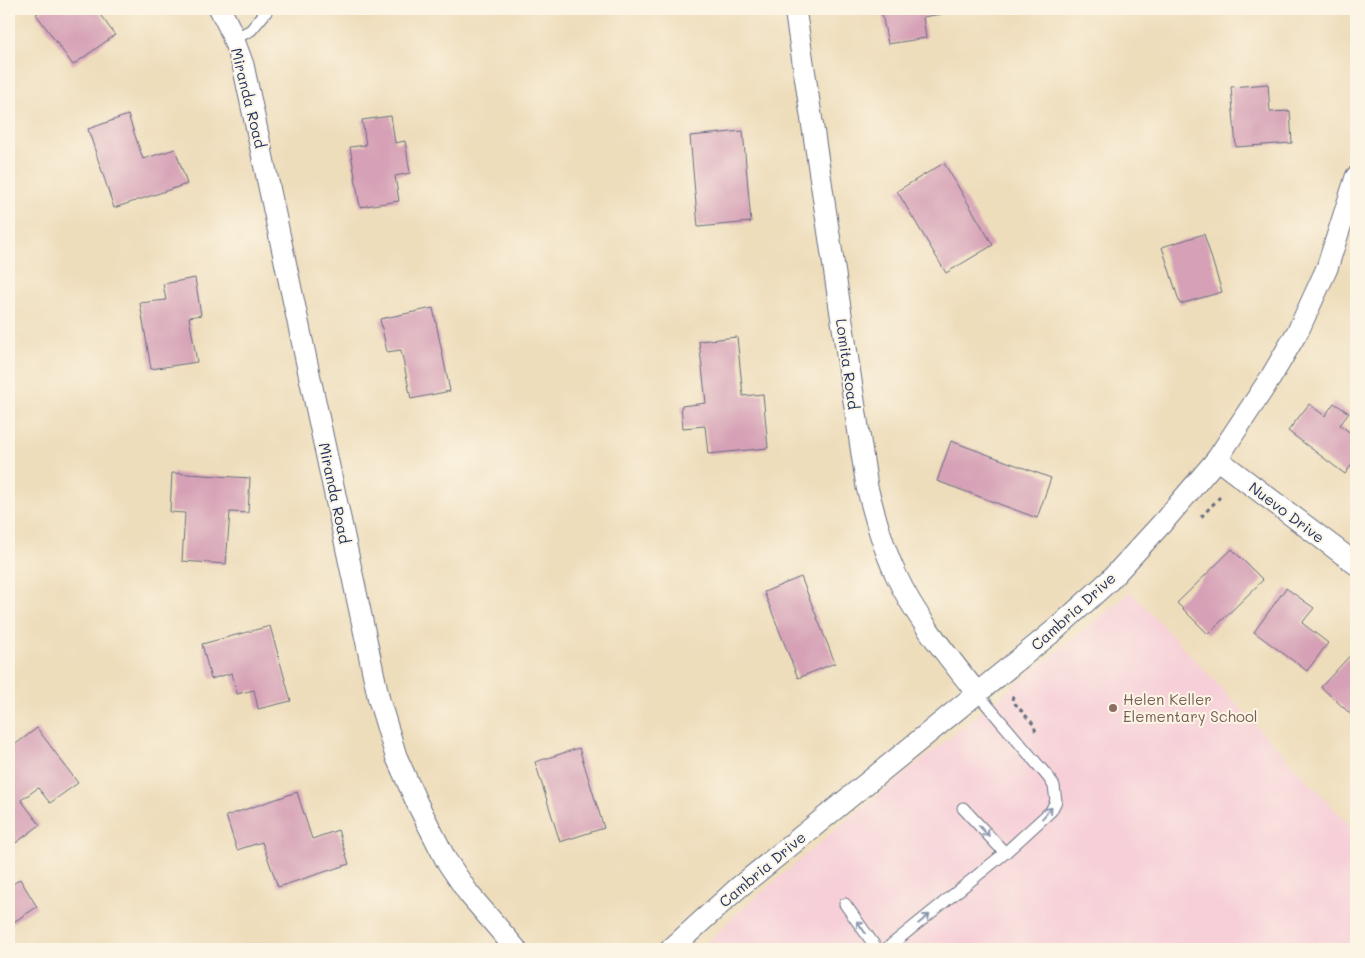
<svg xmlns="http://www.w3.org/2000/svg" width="1365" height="958" font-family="Mali,sans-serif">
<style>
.built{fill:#f6cfd8}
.building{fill:#d6a1b6}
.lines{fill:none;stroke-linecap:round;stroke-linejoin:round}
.service-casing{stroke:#656c7f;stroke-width:13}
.minor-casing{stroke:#656c7f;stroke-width:23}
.path{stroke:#656c7f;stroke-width:3;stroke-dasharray:4 4;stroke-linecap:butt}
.service{stroke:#fff;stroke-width:11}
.minor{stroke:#fff;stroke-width:21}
.oneway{stroke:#8d97ae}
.education-dot{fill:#8d6e63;stroke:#fcf5e5;stroke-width:2}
.labels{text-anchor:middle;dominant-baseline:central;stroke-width:4;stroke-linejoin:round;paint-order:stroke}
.street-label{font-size:15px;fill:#1b2f5e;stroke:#fcf5e5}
.education-label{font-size:15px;fill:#785e54;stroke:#fcf5e5;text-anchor:start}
</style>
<rect width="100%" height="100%" fill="#fcf5e5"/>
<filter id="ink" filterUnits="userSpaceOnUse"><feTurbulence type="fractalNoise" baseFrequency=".02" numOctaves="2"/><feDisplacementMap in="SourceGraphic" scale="10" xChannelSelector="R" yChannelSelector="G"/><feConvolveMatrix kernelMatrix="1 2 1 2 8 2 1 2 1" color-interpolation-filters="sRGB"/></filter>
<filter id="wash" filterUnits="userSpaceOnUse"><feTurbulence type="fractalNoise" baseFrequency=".0096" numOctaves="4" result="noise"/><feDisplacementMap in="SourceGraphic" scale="20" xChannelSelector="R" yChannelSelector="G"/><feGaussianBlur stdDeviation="1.12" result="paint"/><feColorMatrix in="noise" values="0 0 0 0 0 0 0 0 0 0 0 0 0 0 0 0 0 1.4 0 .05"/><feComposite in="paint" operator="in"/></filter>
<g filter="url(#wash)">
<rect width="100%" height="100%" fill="#edb"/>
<path class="built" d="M1131,592L1356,832V949H701L734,916L842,824Z"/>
<g id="blocks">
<g class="building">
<path d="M44,9H96L115,35L73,65L36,14Z"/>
<path d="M881,9H940L941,14L923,17L926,38L888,44Z"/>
<path d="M1268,84L1270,112L1290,111L1292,143L1236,147L1231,87Z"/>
<path d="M128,115L143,159L175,149L187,184L114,208L88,129Z"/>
<path d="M391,116L395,143L405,141L410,173L395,176L399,201L360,207L350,147L366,145L362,120Z"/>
<path d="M743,131L751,222L698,227L690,136Z"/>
<path d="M944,163L993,245L946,273L897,191Z"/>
<path d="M1204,234L1222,292L1180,304L1162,247Z"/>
<path d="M195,278L201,315L189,317L197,362L151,369L140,303L166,300L163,284Z"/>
<path d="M433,308L450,391L411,399L401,350L387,352L380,319Z"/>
<path d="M737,337L743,396L763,394L768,448L708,454L705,426L683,428L681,406L706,403L699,341Z"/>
<path d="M1334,403L1349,413L1340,425L1356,437V459L1345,474L1288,431L1309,404L1325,416Z"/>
<path d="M951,441L1051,478L1037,518L937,481Z"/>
<path d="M172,473L250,478L248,513L230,512L226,564L182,561L185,513L170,512Z"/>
<path d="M1232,549L1263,580L1208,634L1177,603Z"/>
<path d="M801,577L835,663L798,678L764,592Z"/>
<path d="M1286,588L1314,608L1302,623L1328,643L1307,671L1254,632Z"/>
<path d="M270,626L291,701L258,709L254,690L237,694L232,673L211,679L202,644Z"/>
<path d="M1356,649V719L1321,687Z"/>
<path d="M37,728L78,783L50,803L38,788L21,800L40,825L9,848V749Z"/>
<path d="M579,748L604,828L560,842L535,762Z"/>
<path d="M297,792L312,839L338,830L349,864L278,887L262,842L237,850L226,816Z"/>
<path d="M20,879L37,907L9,925V887Z"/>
</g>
</g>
</g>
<g filter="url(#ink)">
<use href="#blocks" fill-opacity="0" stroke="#656c7f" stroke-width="1"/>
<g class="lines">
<defs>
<g id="service">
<path d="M234,39L251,30L266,12L267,9"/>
<path d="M963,808L1005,853"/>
<path d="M845,904L877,949"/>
<path d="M886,949L1005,853L1051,811L1056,801L1054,786L1049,778L976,692"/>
</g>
<g id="minor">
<path d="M220,9L229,27L243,65L379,700L396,756L417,803L446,860L469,894L516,949"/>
<path d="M795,9L867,487C875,517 883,547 896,575C916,618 947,655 976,692"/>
<path d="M1217,459L1356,564"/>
<path d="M671,949L738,888L1056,629L1110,580L1165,520L1217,459L1271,377L1299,329L1327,268L1356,177"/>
</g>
</defs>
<use href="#service" class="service-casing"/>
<use href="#minor" class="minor-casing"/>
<g class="path">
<path d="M1201,517L1220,497"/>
<path d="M1013,696L1012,700L1034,725L1036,733"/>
</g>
<use href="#service" class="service"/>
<use href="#minor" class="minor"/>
</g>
<defs><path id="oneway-shaft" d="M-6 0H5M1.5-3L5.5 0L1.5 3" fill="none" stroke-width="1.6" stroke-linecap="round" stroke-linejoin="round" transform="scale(1.25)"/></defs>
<g class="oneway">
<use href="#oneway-shaft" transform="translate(1047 813) rotate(-49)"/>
<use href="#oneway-shaft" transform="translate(984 831) rotate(47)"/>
<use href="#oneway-shaft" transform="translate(924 919) rotate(-39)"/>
<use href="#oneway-shaft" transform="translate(861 927) rotate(-126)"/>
</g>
</g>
<circle class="education-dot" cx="1113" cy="708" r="5"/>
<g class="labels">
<g class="street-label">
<text transform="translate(249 98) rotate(76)">Miranda Road</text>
<text transform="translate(848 364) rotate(82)">Lomita Road</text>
<text transform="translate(335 493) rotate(78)">Miranda Road</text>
<text transform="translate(1287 512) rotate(37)">Nuevo Drive</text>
<text transform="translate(1073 611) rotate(-42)">Cambria Drive</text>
<text transform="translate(762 869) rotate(-40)">Cambria Drive</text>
</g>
<g class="education-label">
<text x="1123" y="699">Helen Keller<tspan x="1123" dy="17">Elementary School</tspan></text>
</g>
</g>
<rect width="1365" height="958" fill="none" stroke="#fcf5e5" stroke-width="30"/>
</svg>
